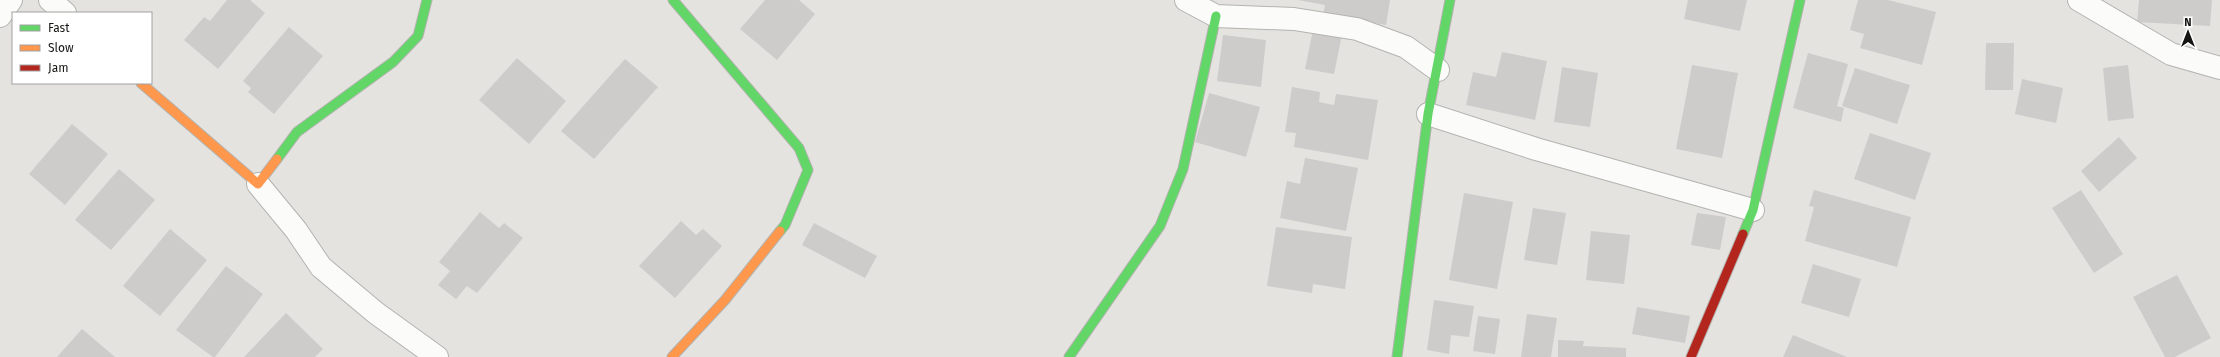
<svg xmlns="http://www.w3.org/2000/svg" width="2220" height="357" font-family="'Fira Sans',sans-serif">
<style>
.building{fill:#cdccca}
.lines{fill:none;stroke-linecap:round;stroke-linejoin:round}
.street-casing{stroke:#b3b3b0;stroke-width:24}
.fast-casing{stroke:#b3b3b0;stroke-width:11}
.slow-casing{stroke:#b3b3b0;stroke-width:11}
.jam-casing{stroke:#b3b3b0;stroke-width:11}
.street{stroke:#fbfbfa;stroke-width:22}
.fast{stroke:#63d668;stroke-width:9}
.slow{stroke:#ff974d;stroke-width:9}
.jam{stroke:#b3261e;stroke-width:9}
</style>
<rect width="100%" height="100%" fill="#e4e3df"/>
<g class="building">
<path d="M227,0H250L265,13L218,69L184,40L204,17L210,21Z"/>
<path d="M765,0H799L815,14L777,60L740,29Z"/>
<path d="M1298,0H1390L1386,25L1323,15L1325,5Z"/>
<path d="M1688,0H1747L1740,31L1684,19Z"/>
<path d="M1858,0H1888L1936,12L1922,65L1860,48L1864,34L1850,30Z"/>
<path d="M2139,0H2212L2210,26L2137,22Z"/>
<path d="M289,27L323,56L274,114L248,92L251,88L243,81Z"/>
<path d="M1313,30L1342,35L1334,74L1305,69Z"/>
<path d="M1223,35L1266,40L1261,87L1217,81Z"/>
<path d="M1986,43H2014L2013,90H1985Z"/>
<path d="M1502,52L1547,61L1535,120L1466,105L1473,72L1496,77Z"/>
<path d="M1808,53L1848,64L1837,106L1844,108L1841,122L1793,108Z"/>
<path d="M517,58L566,101L529,144L479,100Z"/>
<path d="M625,59L658,87L594,159L561,131Z"/>
<path d="M1692,65L1738,73L1722,158L1676,149Z"/>
<path d="M2128,65L2134,118L2108,121L2103,68Z"/>
<path d="M1562,67L1598,73L1590,127L1554,122Z"/>
<path d="M1855,68L1910,85L1897,124L1842,106Z"/>
<path d="M2022,79L2063,88L2056,123L2015,114Z"/>
<path d="M1292,87L1320,92L1319,102L1334,105L1336,94L1378,100L1368,160L1294,147L1296,133L1285,132Z"/>
<path d="M1209,93L1260,107L1246,157L1195,142Z"/>
<path d="M72,124L108,154L65,205L29,174Z"/>
<path d="M1870,133L1931,153L1915,200L1854,179Z"/>
<path d="M2119,137L2137,158L2099,192L2081,171Z"/>
<path d="M1305,158L1358,168L1346,231L1280,218L1287,181L1300,184Z"/>
<path d="M119,169L155,200L111,250L75,220Z"/>
<path d="M1814,190L1911,217L1897,267L1805,241L1814,207L1809,206Z"/>
<path d="M2081,190L2123,254L2094,273L2052,208Z"/>
<path d="M1464,193L1513,202L1497,289L1449,280Z"/>
<path d="M1533,208L1566,213L1557,265L1524,260Z"/>
<path d="M480,212L499,228L504,223L523,238L477,293L467,286L456,299L438,285L450,271L439,262Z"/>
<path d="M1697,213L1726,217L1720,250L1691,245Z"/>
<path d="M681,221L696,235L703,229L722,246L675,298L639,266Z"/>
<path d="M814,223L877,256L865,278L802,245Z"/>
<path d="M1276,227L1352,237L1345,289L1313,284L1312,293L1267,286Z"/>
<path d="M170,229L207,260L160,316L123,286Z"/>
<path d="M1591,231L1630,235L1624,284L1586,280Z"/>
<path d="M1813,264L1861,279L1849,317L1801,303Z"/>
<path d="M226,266L263,294L215,357H213L176,330Z"/>
<path d="M2177,275L2211,338L2175,357H2165L2133,297Z"/>
<path d="M1434,300L1474,306L1469,337L1451,335L1449,354L1427,350Z"/>
<path d="M1637,307L1690,316L1685,343L1632,334Z"/>
<path d="M286,313L323,349L315,357H244Z"/>
<path d="M1527,314L1557,318L1551,357H1521Z"/>
<path d="M1478,316L1500,319L1495,354L1473,351Z"/>
<path d="M82,329L115,357H57Z"/>
<path d="M1793,335L1847,357H1783Z"/>
<path d="M1558,340L1584,341L1583,346L1626,348V357H1558Z"/>
</g>
<g class="lines">
<defs>
<g id="street">
<path d="M50,0L65,13"/>
<path d="M1186,0L1216,16L1294,19L1357,29L1406,47L1438,70"/>
<path d="M2079,0L2171,54L2220,68"/>
<path d="M0,16L11,0"/>
<path d="M1428,114L1536,149L1753,210"/>
<path d="M258,184L296,230L321,267L376,313L437,357"/>
</g>
<g id="fast">
<path d="M673,0L799,148L808,170L785,225L780,231"/>
<path d="M277,159L297,132L393,62L418,36L427,0"/>
<path d="M1743,234L1753,210L1800,0"/>
<path d="M1069,357L1160,226L1183,169L1216,16"/>
<path d="M1397,357L1428,114L1450,0"/>
</g>
<g id="slow">
<path d="M141,83L258,184L277,159"/>
<path d="M672,357L725,300L780,231"/>
</g>
<path id="jam" d="M1691,357L1743,234"/>
</defs>
<use href="#street" class="street-casing"/>
<use href="#fast" class="fast-casing"/>
<use href="#slow" class="slow-casing"/>
<use href="#jam" class="jam-casing"/>
<use href="#street" class="street"/>
<use href="#fast" class="fast"/>
<use href="#slow" class="slow"/>
<use href="#jam" class="jam"/>
</g>
<rect x="12" y="12" width="140" height="72" fill="#ffffff" stroke="#a1a1a1"/>
<rect x="20" y="25" width="20" height="6" fill="#63d668" stroke="#a1a1a1"/>
<text x="48" y="32" font-size="12" fill="#151513">Fast</text>
<rect x="20" y="45" width="20" height="6" fill="#ff974d" stroke="#a1a1a1"/>
<text x="48" y="52" font-size="12" fill="#151513">Slow</text>
<rect x="20" y="65" width="20" height="6" fill="#b3261e" stroke="#a1a1a1"/>
<text x="48" y="72" font-size="12" fill="#151513">Jam</text>
<g transform="translate(2188 32)" stroke="#ffffff" stroke-width="3" paint-order="stroke">
<path d="M0-3L7 15L0 10L-7 15Z" fill="#151513"/>
<text y="-6" font-size="11" font-weight="bold" text-anchor="middle" fill="#151513">N</text>
</g>
</svg>
